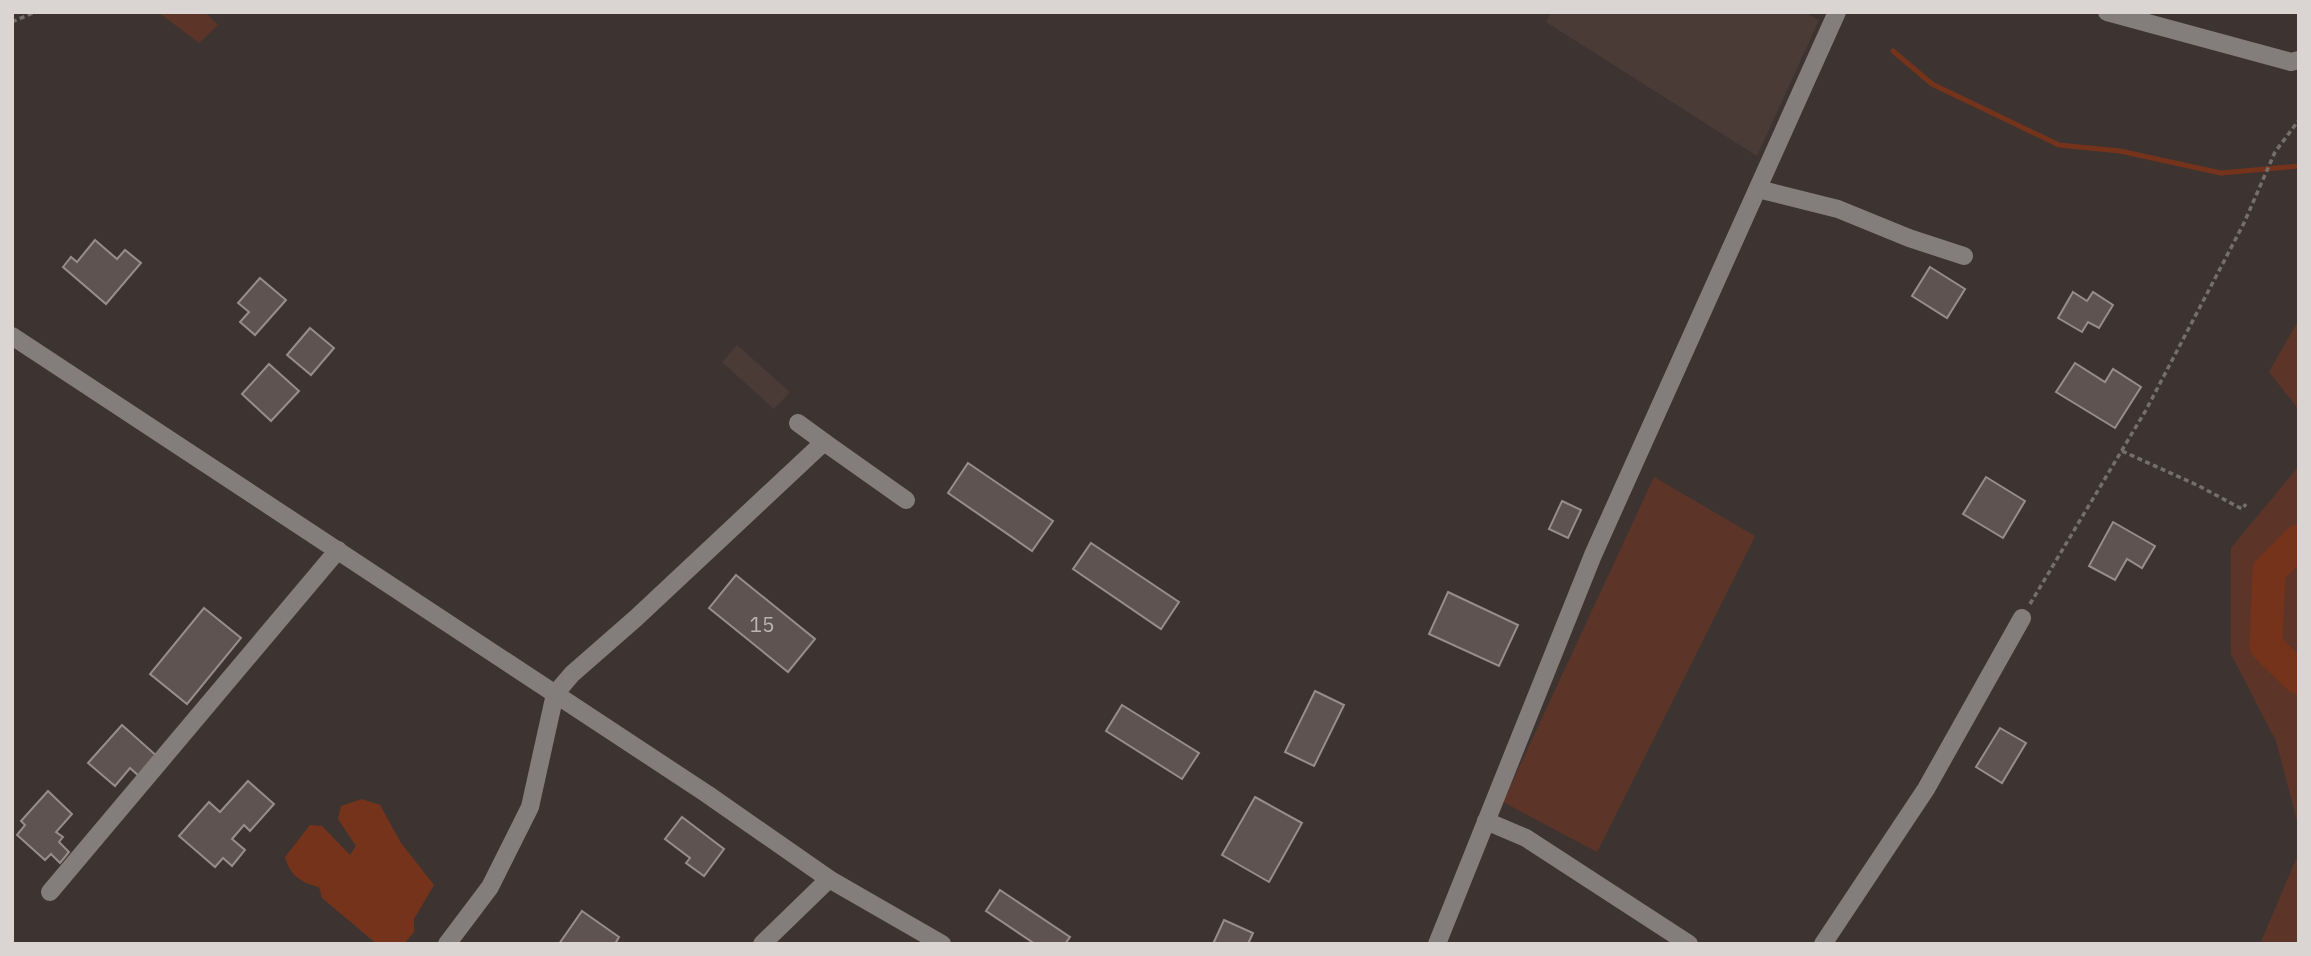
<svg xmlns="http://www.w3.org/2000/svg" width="2311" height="956" font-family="'IBM Plex Sans',sans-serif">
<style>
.built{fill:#4b3b36}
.green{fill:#5c3528}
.water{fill:#75331b}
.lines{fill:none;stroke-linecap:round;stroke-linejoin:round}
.stream{stroke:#75331b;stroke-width:5}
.river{stroke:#75331b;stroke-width:33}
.building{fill:#5e5350;stroke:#988d89;stroke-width:2}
.path{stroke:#766e6b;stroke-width:3.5;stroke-dasharray:5 3.5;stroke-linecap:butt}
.minor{stroke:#837e7c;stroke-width:18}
.labels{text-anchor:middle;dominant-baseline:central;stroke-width:5;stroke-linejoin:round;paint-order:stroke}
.number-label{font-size:21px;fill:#bbb4b2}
</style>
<rect width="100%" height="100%" fill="#3d3431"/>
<g class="built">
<path d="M1551,12H1804L1819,20L1757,156L1546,22Z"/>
<path d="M737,345L790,392L774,409L722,362Z"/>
</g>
<g class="green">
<path d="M158,12H205L218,25L199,43Z"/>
<path d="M2299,319V410L2269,372Z"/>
<path d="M2299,466V828L2276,741L2231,654V548Z"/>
<path d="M1654,477L1755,536L1597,852L1503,802Z"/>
<path d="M2299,852V944H2260Z"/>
</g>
<path class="water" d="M362,799L380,805L401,843L434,885L414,919V932L404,944H377L322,898L319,887C301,883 290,875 285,857L310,825L322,826L350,855L356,846L338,819L341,806Z"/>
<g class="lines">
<path class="stream" d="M1893,51L1932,84L2059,145L2120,151L2221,173L2299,166"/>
<path class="river" d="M2299,541L2269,571L2266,646L2299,678"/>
</g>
<g class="building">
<path d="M95,240L117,259L125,250L141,263L106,304L63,267L71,257L77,262Z"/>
<path d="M1930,267L1965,289L1947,318L1912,296Z"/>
<path d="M260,278L286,300L255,335L240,322L249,312L238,303Z"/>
<path d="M2073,292L2087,301L2093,292L2113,305L2099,328L2088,322L2082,332L2058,318Z"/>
<path d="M310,328L334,348L311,375L287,355Z"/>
<path d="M2075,363L2105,382L2113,369L2141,387L2115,428L2056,392Z"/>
<path d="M269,364L299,391L271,421L242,394Z"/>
<path d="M968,463L1053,521L1032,551L948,493Z"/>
<path d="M1986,477L2025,501L2003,538L1963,514Z"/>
<path d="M1562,501L1581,510L1568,538L1549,529Z"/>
<path d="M2113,522L2155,546L2142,568L2127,559L2115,580L2089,566Z"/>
<path d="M1091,543L1179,602L1161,629L1073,569Z"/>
<path d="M736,575L815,639L788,672L709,608Z"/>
<path d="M1448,592L1518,625L1499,666L1429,634Z"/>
<path d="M204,608L241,638L187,704L150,674Z"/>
<path d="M1315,691L1344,705L1314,766L1285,752Z"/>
<path d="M1122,705L1199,753L1182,779L1106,731Z"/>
<path d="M122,725L159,758L141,778L130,768L115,786L88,763Z"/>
<path d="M2000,728L2026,743L2002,783L1976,767Z"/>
<path d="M248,781L274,804L250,831L244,825L232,839L245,850L232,866L223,858L215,867L179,836L209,802L220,812Z"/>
<path d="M48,791L72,814L56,832L63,837L59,842L69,852L60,863L51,854L45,860L17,835L25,825L21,821Z"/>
<path d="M1255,797L1302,823L1269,882L1222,855Z"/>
<path d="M682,817L724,849L704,876L686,863L690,858L665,839Z"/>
<path d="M1000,890L1070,937L1065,944H1035L986,911Z"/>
<path d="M582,911L619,937L615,944H559Z"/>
<path d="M1224,920L1253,933L1248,944H1213Z"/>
</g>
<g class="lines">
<g class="path">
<path d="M12,22L35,12"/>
<path d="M2122,451L2199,486L2242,509L2246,504"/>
<path d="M2030,604L2146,410L2244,223L2275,152L2299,120"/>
</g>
<g class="minor">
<path d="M2107,12L2291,62L2299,60"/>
<path d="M1758,189L1838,209L1909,238L1964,256"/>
<path d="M12,336L707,794L829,879L942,944"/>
<path d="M824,442L906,500"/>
<path d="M1486,821L1526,838L1689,944"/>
<path d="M50,892L338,550"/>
<path d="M447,944L490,887L530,807L555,694L572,674L636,618L824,442L798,423"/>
<path d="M762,944L829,879"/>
<path d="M1437,944L1593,555L1837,12"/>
<path d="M1823,944L1926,789L2022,618"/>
</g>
</g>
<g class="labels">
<g class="number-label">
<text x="762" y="624">15</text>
</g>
</g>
<rect width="2311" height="956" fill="none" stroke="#dad4d2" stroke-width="28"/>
</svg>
